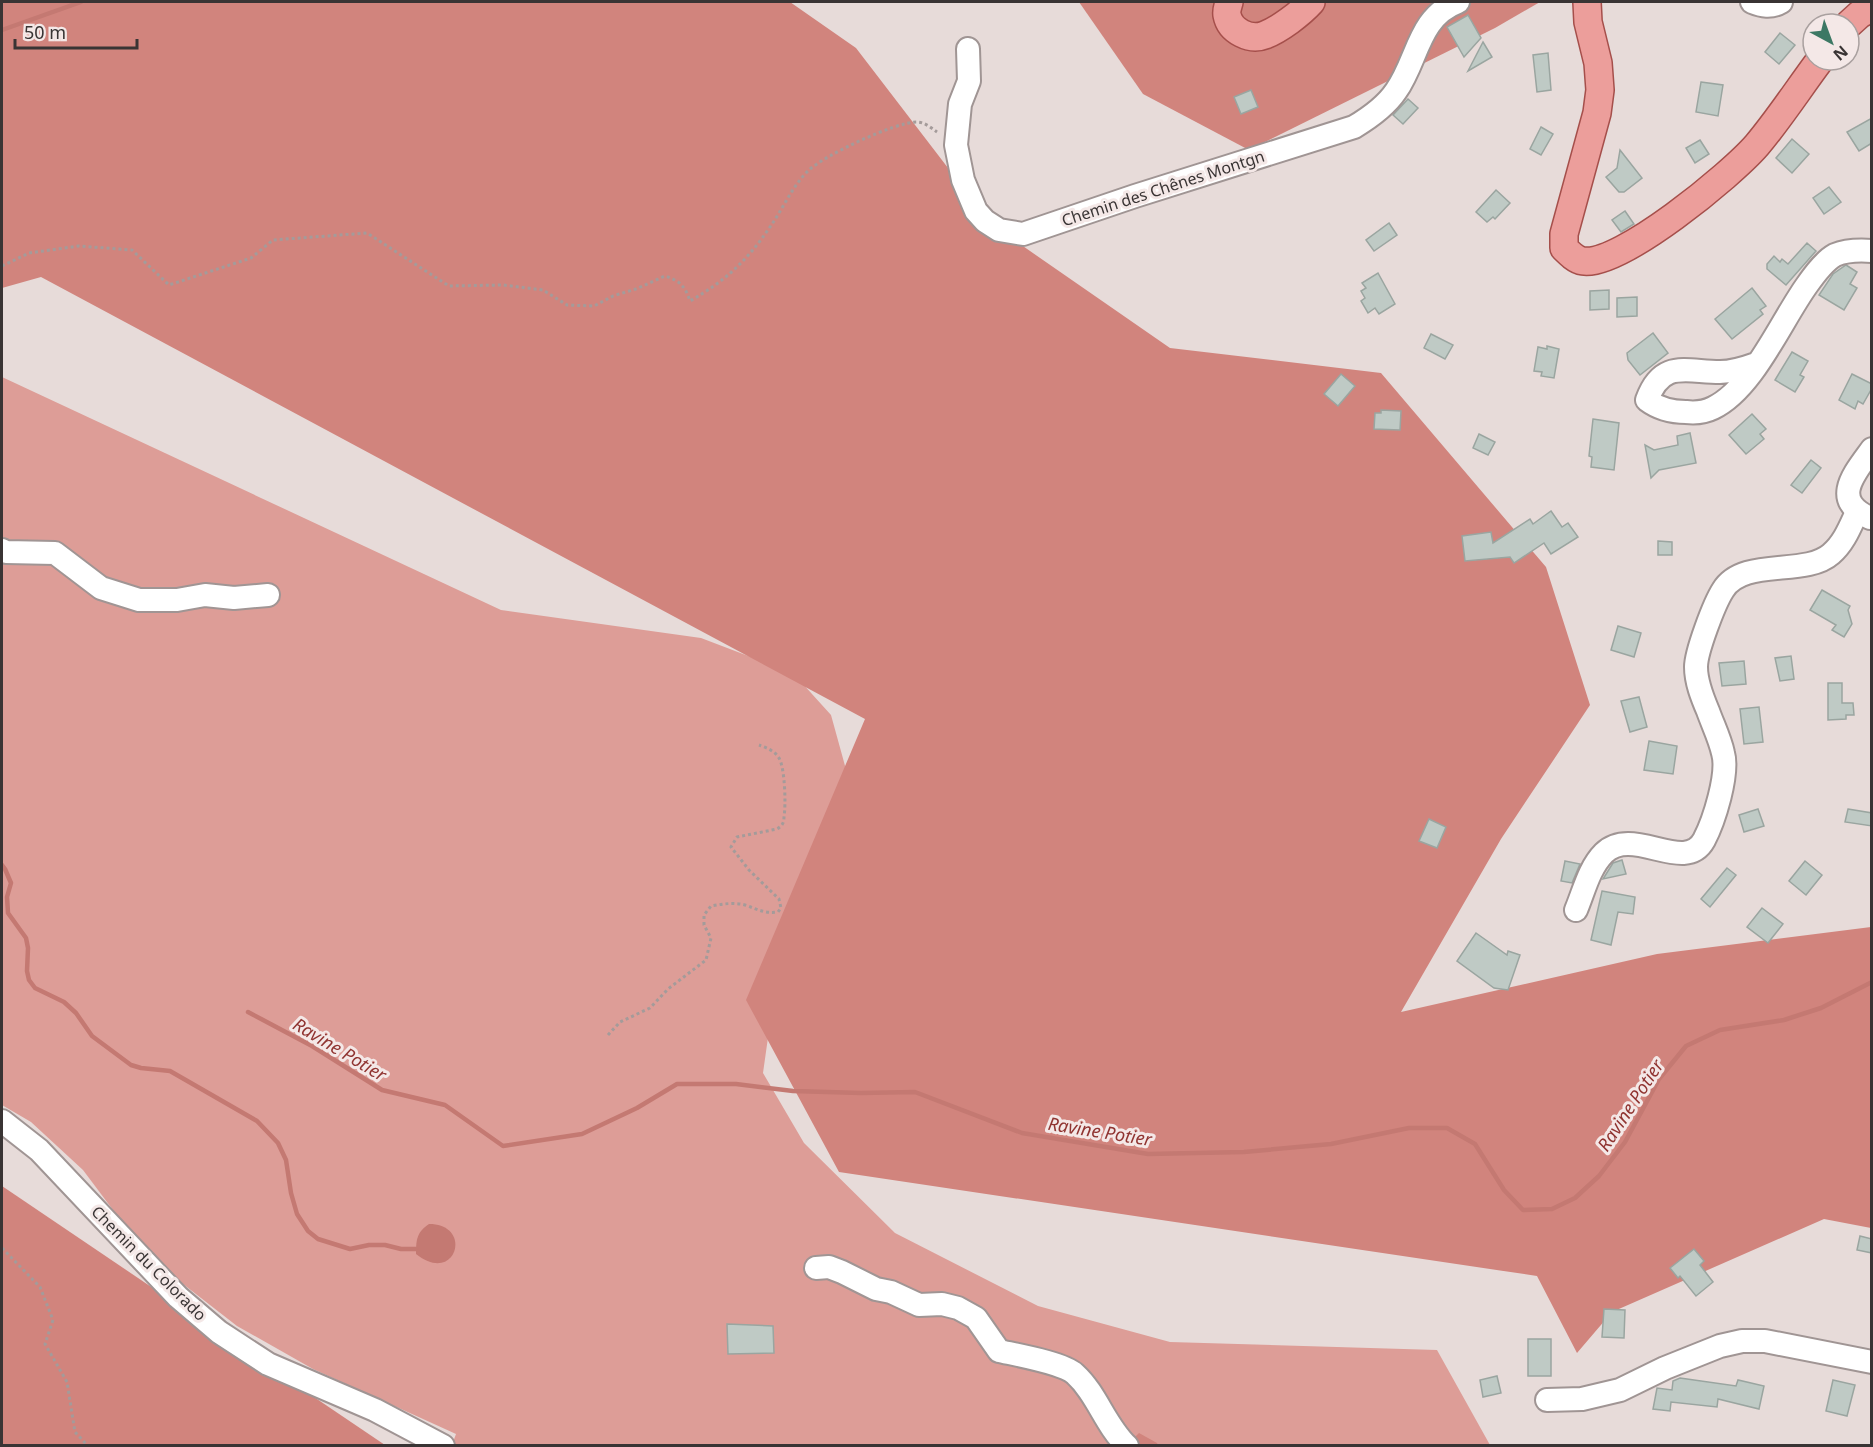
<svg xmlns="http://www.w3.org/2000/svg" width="1873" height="1447" font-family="'Noto Sans',sans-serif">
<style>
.green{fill:#dd9d97}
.forest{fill:#d1847d}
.water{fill:#c47972}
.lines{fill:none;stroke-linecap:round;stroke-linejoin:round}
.stream{stroke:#c47972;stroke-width:4.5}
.building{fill:#bfcac5;stroke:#9aa5a0;stroke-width:1.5}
.minor-casing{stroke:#a09594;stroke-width:26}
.major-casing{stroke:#a54f4b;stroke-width:30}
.path{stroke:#a49b9a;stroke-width:3;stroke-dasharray:3 3;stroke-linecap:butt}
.minor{stroke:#fff;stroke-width:22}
.major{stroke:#ec9e9b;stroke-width:27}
.labels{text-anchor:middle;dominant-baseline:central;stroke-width:6;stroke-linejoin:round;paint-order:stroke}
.street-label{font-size:16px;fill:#393434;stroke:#f4e8e7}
.water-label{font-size:18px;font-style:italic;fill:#903431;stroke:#f4e8e7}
</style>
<rect width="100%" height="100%" fill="#e7dbd9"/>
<path class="green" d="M2,377L501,610L701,638L793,673L831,715L847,773L773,1002L763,1073L804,1143L895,1233L1038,1306L1170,1342L1437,1350L1490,1445H452L456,1434L313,1369L237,1326L183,1284L137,1242L83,1170L31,1122L2,1105Z"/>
<g class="forest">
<path d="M2,2H790L856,48L991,224L1170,348L1381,373L1546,567L1590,705L1501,839L1401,1012L1657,954L1871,927V1228L1824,1219L1612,1312L1577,1353L1537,1276L839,1172L746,1000L865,719L41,277L2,288Z"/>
<path d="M1079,2H1540L1495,28L1249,150L1143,94Z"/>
<path d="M2,1186L385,1445H2Z"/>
<path d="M1139,1433L1157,1443L1158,1445L1126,1446Z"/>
</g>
<path class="water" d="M429,1224C474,1224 456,1286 416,1254C416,1239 417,1232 429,1224Z"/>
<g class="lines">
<g class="stream">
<path d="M2,30L81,2"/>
<path d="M2,865L5,869L11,883L7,897L8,913L26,938L28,948L27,971L29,980L35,988L64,1002L76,1013L92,1036L131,1065L141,1068L170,1071L257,1121L278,1143L286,1160L291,1193L297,1214L308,1231L318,1239L350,1249L369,1245H385L401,1249H416"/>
<path d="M248,1012L312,1046L382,1090L445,1105L503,1146L582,1134L637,1108L677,1084H736L793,1091L861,1093L915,1092L1022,1133L1148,1154L1244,1152L1331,1144L1409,1128H1447L1475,1144L1504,1190L1523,1210L1552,1209L1575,1198L1599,1176L1625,1142L1659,1079L1686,1046L1720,1030L1784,1020L1821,1008L1872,982"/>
</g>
</g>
<g class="building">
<path d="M1468,15L1481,38L1464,57L1447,27Z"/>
<path d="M1780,33L1795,45L1779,64L1765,52Z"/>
<path d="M1483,42L1492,57L1468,71Z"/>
<path d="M1548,53L1551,90L1537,92L1533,55Z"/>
<path d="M1701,82L1723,85L1718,116L1696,112Z"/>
<path d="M1251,90L1258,107L1241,114L1234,97Z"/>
<path d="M1408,99L1418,108L1403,124L1393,115Z"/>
<path d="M1872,118V143L1859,151L1847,132Z"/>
<path d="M1541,127L1553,134L1541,155L1530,149Z"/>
<path d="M1792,139L1809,154L1792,173L1776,158Z"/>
<path d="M1700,140L1709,154L1695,163L1686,148Z"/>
<path d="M1620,150L1642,178L1624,192H1619L1606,177L1617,168Z"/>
<path d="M1829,187L1841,202L1824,214L1813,198Z"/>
<path d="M1496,190L1510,203L1495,219L1493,217L1487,222L1476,212Z"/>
<path d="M1625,211L1634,224L1621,232L1612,220Z"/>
<path d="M1389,223L1397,235L1374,251L1366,240Z"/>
<path d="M1807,243L1816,251L1786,285L1767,269V264L1774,256L1780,262L1782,259L1788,264Z"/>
<path d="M1846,265L1857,272L1850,284L1857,288L1844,310L1819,295L1833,274Z"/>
<path d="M1378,273L1395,304L1379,314L1375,308L1368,313L1361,301L1365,298L1361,291L1366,288L1362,283Z"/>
<path d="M1752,288L1766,306L1760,310L1763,314L1732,339L1715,319Z"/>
<path d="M1609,290V309L1590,310V291Z"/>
<path d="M1637,297V316L1617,317V298Z"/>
<path d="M1653,333L1668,353L1640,375L1628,360L1627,353Z"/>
<path d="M1431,334L1453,345L1445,359L1424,348Z"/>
<path d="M1547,346L1559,349L1554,378L1541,376L1542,372L1534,371L1538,347L1547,349Z"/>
<path d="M1792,352L1808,361L1800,375L1804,377L1795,392L1775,380Z"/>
<path d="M1341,374L1355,386L1338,406L1324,394Z"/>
<path d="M1852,374L1872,384V388L1863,404L1858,401L1855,409L1839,400Z"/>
<path d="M1381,410L1401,411L1400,430L1374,429L1375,413H1381Z"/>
<path d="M1752,414L1766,429L1760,434L1764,439L1746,454L1729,435Z"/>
<path d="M1593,419L1619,423L1614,470L1591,467L1592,457L1589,456Z"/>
<path d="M1690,433L1696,463L1659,470L1651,478L1645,445L1654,450L1678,445L1677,436Z"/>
<path d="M1479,434L1495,442L1488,455L1473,448Z"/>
<path d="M1811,460L1821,468L1802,493L1791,485Z"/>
<path d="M1551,511L1562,527L1568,523L1578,537L1551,554L1544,543L1514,563L1510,557L1465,561L1462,536L1491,532L1493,543L1530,519L1533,524Z"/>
<path d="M1658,541L1672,542V555H1658Z"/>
<path d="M1822,590L1850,606L1848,610L1852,624L1844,637L1832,630L1836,625L1810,610Z"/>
<path d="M1618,626L1641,633L1634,657L1611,650Z"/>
<path d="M1791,656L1794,679L1780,681L1775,658Z"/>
<path d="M1744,661L1746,684L1722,686L1719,663Z"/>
<path d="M1828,683H1842V703H1853L1854,715H1846V719L1828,720Z"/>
<path d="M1639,697L1647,727L1630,732L1621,701Z"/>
<path d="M1759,707L1763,742L1744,744L1740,709Z"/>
<path d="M1649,741L1677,746L1673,774L1644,770Z"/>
<path d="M1758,809L1764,826L1744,832L1739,815Z"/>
<path d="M1848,809L1872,813V826L1845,822Z"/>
<path d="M1429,819L1446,827L1437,848L1419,841Z"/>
<path d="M1622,860L1626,874L1603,879L1613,863Z"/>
<path d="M1565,861L1580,864L1572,883L1561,881Z"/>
<path d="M1805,861L1822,875L1806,895L1789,881Z"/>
<path d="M1727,868L1736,875L1710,907L1701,899Z"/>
<path d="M1602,891L1635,897L1633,914L1618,912L1611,945L1591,940Z"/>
<path d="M1762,908L1783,924L1768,943L1747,927Z"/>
<path d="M1476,933L1507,955L1508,951L1520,955L1508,990L1494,988L1457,961Z"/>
<path d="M1860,1236L1872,1239V1253L1857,1250Z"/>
<path d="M1694,1249L1704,1261L1700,1265L1713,1282L1696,1296L1680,1276L1678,1278L1670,1268Z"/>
<path d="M1604,1309L1625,1310L1624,1338L1602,1337Z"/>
<path d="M727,1324L773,1326L774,1353L728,1354Z"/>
<rect x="1528" y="1339" width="23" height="37"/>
<path d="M1497,1376L1501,1393L1483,1397L1480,1380Z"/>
<path d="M1680,1378L1736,1386L1738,1380L1764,1386L1759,1409L1718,1399L1717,1407L1671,1402L1670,1411L1653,1409L1657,1388L1672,1390L1673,1381Z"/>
<path d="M1833,1380L1855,1385L1847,1416L1826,1411Z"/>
</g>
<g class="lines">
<defs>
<g id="minor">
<path d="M1752,2C1762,6 1771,8 1781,2"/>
<path d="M968,49L969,81L960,104L956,145L963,180L976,211L985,221L999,230L1023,234L1135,196L1354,127C1369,118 1386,106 1396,91C1418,60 1418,17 1458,2"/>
<path d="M1756,364C1745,368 1733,372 1720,372C1686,372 1662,359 1647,400C1659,409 1671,412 1686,412C1695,413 1705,412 1713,408C1753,389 1781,321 1807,285C1814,275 1824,261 1835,255C1847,250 1859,250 1872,251"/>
<path d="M1870,518C1830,500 1854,474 1872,449"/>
<path d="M2,550L6,552L55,553L101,588L139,600H177L205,595L234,598L268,595"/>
<path d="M1576,910C1584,891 1589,868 1604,853C1633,825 1685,875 1704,840C1714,821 1729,774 1723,753C1720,739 1713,725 1708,711C1702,697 1696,682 1696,667C1696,652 1714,604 1723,590C1743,557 1805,577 1831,554C1844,543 1850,527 1857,512"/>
<path d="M2,1121L39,1150L178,1297L219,1332L268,1364L375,1410L443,1446"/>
<path d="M816,1268L829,1267L842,1272L876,1289L891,1292L919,1305L942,1304L958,1308L976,1318L999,1351C1017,1355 1063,1363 1075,1374C1097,1394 1105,1425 1127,1446"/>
<path d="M1547,1400L1582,1399L1620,1390L1665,1368L1720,1346L1742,1341H1765L1872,1362"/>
</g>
<g id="major">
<path d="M1229,2C1228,6 1226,11 1227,15C1230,31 1250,41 1265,35C1280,29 1300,14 1311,2"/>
<path d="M1587,2L1588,22L1598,63L1600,90L1597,113L1564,234V248C1569,253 1576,260 1583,261C1620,267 1732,174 1757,145C1779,119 1799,88 1820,60"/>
<path d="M1849,24L1860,14L1872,8"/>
</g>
</defs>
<use href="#minor" class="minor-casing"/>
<use href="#major" class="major-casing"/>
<g class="path">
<path d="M2,266L29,253L79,246L132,250L169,285L251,258L273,240L367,233L449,286L503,285L543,290L567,305L594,306L613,296L636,289L665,276C680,281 685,286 690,301C725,281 747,261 770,227C783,209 792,186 809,170C825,155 895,122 917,122C925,122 931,128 937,132"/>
<path d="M608,1035L620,1022L650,1008L668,989L706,960L711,938L704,925V915L711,906C723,904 734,902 745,905C757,909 765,914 778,912L781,908L779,899L749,870L731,847L737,837L777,829C782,826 784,823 784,817C786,805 785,768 779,758C775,751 767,748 759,745"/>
<path d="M2,1248L40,1287L53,1320L45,1344L67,1382L75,1432L88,1446"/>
</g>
<use href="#minor" class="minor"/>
<use href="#major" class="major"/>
</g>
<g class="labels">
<g class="street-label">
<text transform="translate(1163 188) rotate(-18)">Chemin des Chênes Montgn</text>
<text transform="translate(149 1263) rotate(45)">Chemin du Colorado</text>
</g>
<g class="water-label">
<text transform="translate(340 1049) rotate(31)">Ravine Potier</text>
<text transform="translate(1630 1105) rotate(-57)">Ravine Potier</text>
<text transform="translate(1100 1131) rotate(9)">Ravine Potier</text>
</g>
</g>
<rect width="1873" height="1447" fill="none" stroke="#393434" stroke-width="6"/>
<g transform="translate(1831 42) rotate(139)"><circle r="28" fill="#f4e8e7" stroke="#a9a09f" stroke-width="1.5"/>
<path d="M0-4.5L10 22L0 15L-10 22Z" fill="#3c7864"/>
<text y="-9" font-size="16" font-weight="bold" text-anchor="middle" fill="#393434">N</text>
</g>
<path d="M15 39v9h122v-9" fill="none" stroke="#393434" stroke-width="3"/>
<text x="24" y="39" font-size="18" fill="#393434" stroke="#f4e8e7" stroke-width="4.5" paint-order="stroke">50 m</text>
</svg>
